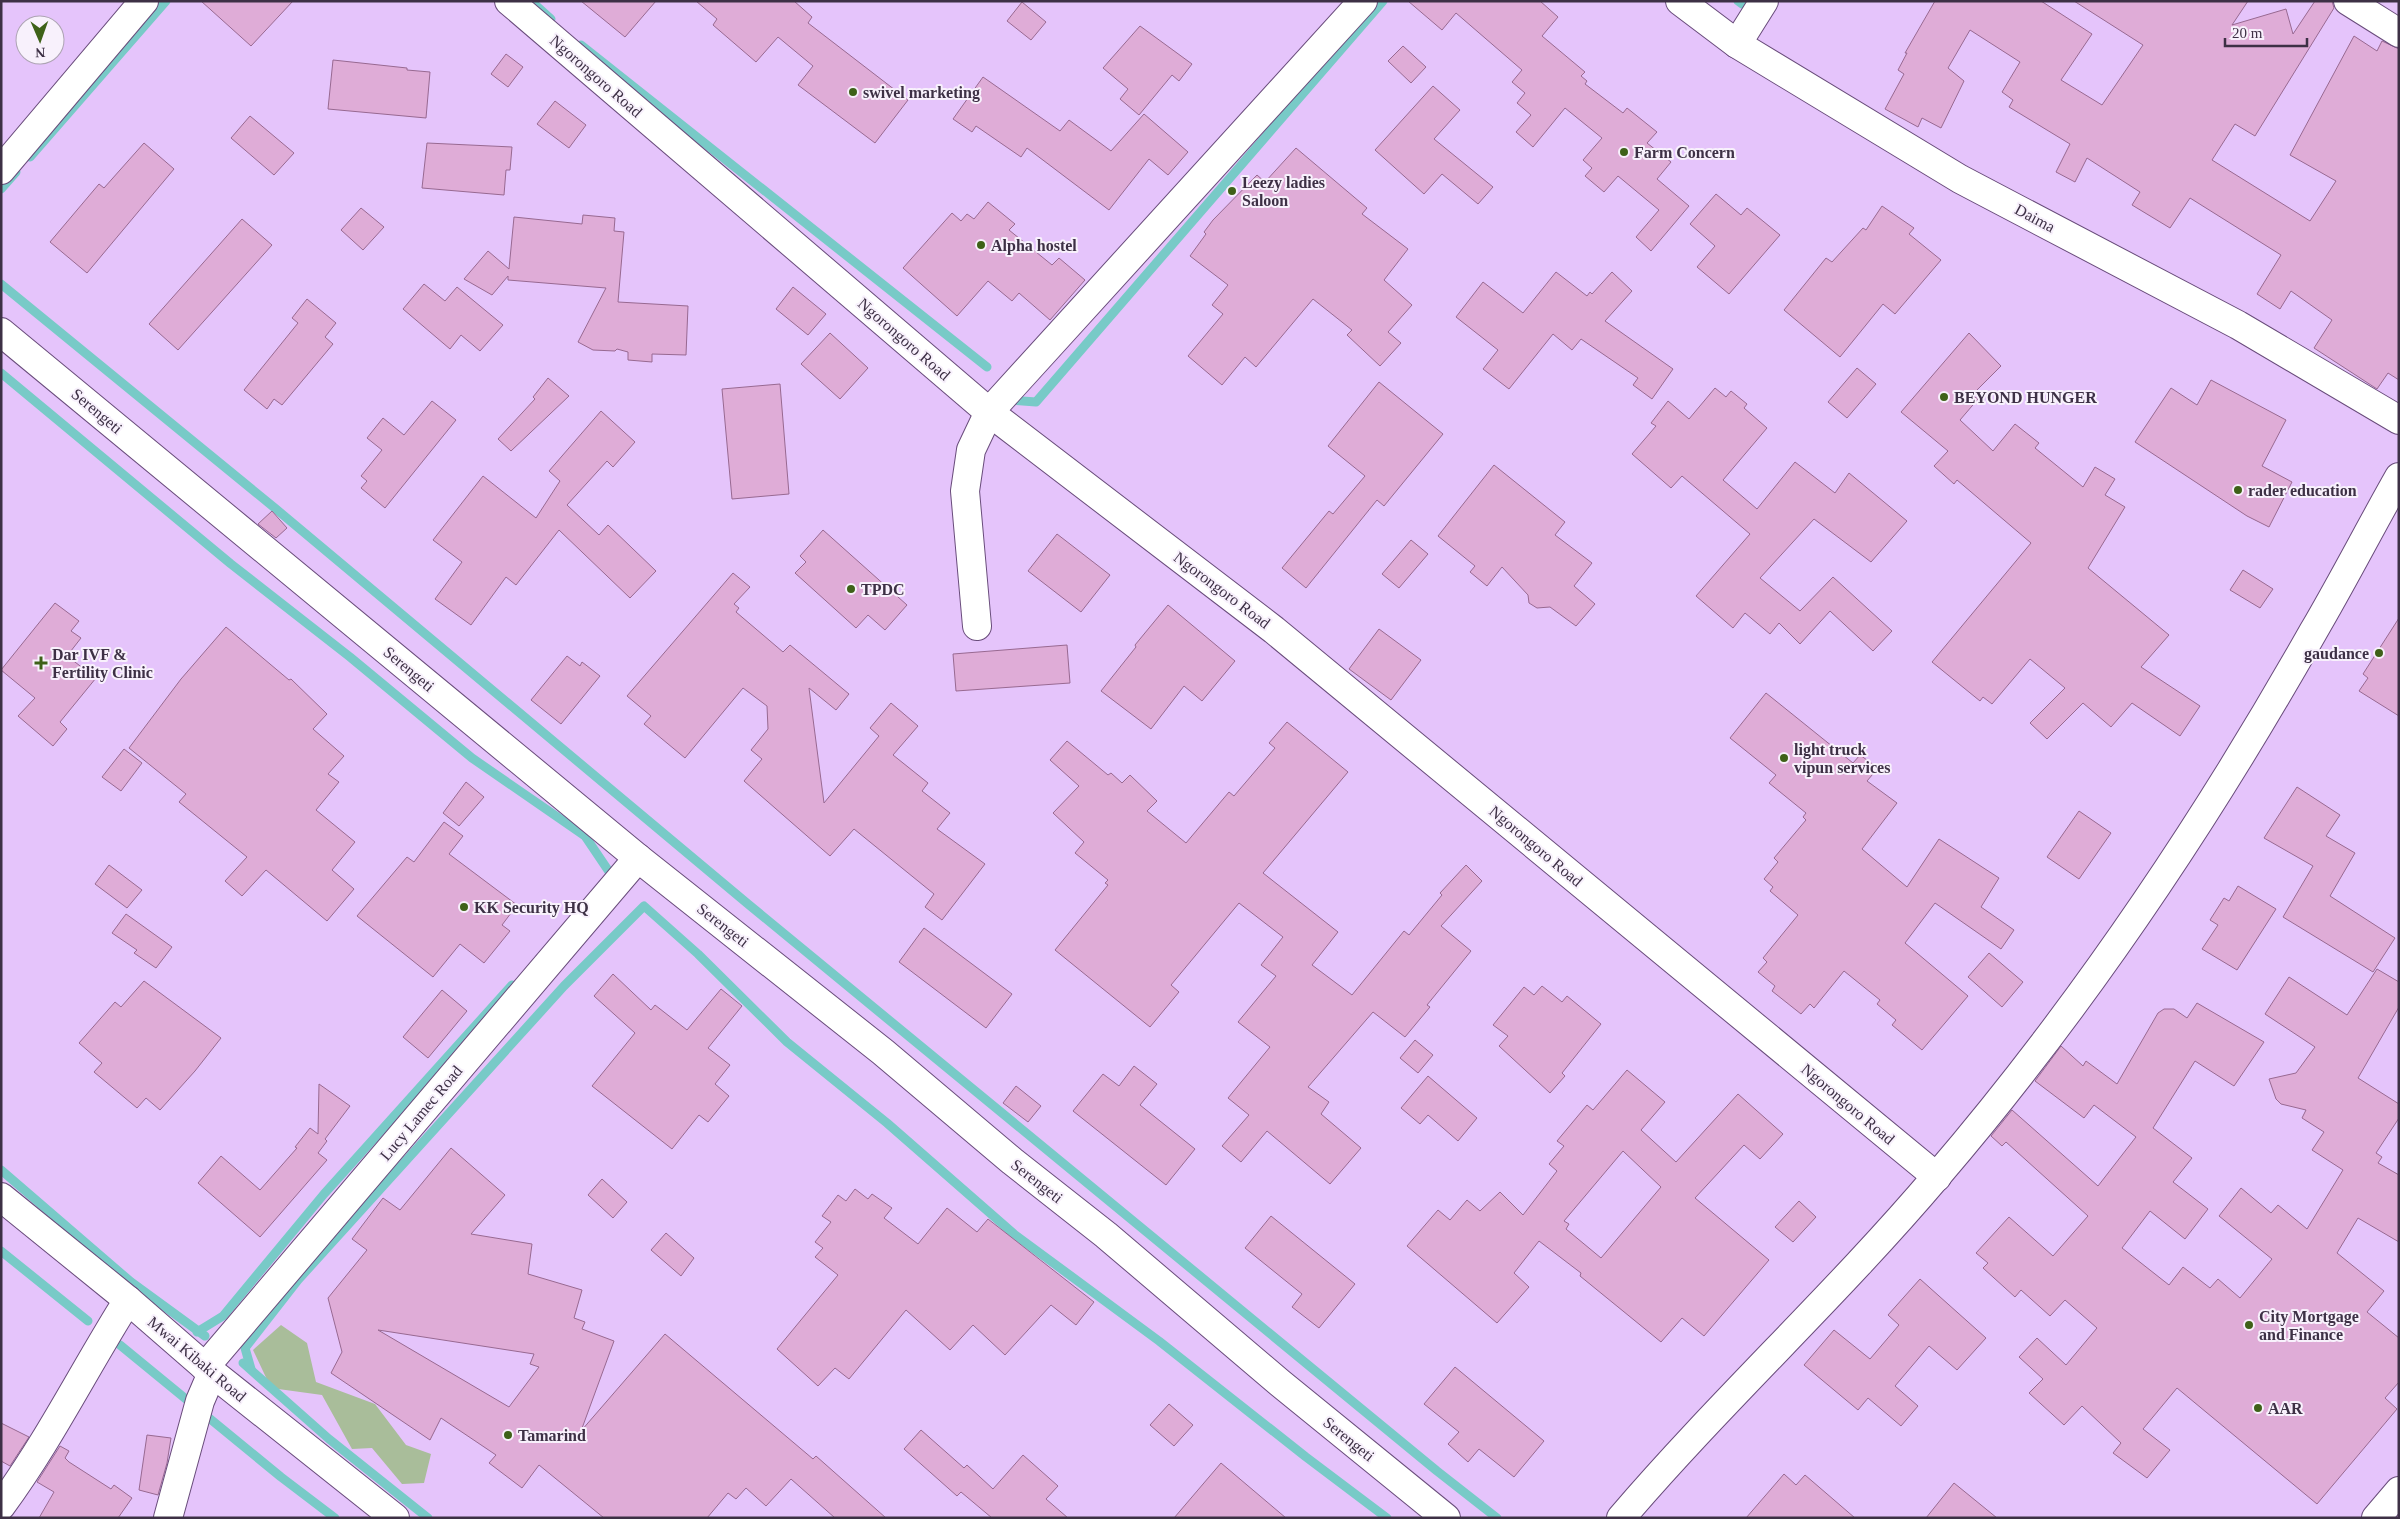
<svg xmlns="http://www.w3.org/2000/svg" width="2400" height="1519" font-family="'Times New Roman',serif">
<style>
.green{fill:#a9bd9a}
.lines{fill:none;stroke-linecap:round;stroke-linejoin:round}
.stream{stroke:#78cac7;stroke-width:9}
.building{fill:#dfacd7;stroke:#986991;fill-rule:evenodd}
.street-casing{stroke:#694c7b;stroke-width:30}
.secondary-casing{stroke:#694c7b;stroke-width:30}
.primary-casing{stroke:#694c7b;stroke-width:30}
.street{stroke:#fff;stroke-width:28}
.secondary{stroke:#fff;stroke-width:28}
.primary{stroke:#fff;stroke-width:28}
.poi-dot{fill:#3e6118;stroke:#f8f1fc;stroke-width:2}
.labels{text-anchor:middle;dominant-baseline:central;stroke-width:4;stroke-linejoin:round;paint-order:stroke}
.street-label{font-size:16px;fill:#3d3045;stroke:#f8f1fc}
.poi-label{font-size:16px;font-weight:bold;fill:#3d3045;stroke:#f8f1fc;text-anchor:start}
</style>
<rect width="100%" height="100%" fill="#e5c4fb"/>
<path class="green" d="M281,1325L307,1343L316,1382L375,1404L406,1445L431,1454L424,1483L402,1484L372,1448L352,1449L322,1395L271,1388L253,1350Z"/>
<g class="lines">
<g class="stream">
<path d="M531,1L551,19"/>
<path d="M1738,1L1742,4L1743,1"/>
<path d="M581,45L987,367"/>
<path d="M30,157L166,1"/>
<path d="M1,189L16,172"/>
<path d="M1,284L276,509L748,904L1437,1471L1497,1518"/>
<path d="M1,373L231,564L350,657L472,758L585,836L614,879"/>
<path d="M1011,400L1036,402L1383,1"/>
<path d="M1,1170L131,1282L205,1336"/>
<path d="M1,1251L88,1321"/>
<path d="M197,1332L223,1316L324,1194L512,985"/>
<path d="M120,1345L281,1477L335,1518"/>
<path d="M243,1363L329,1439L428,1518"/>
<path d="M251,1369L245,1348L298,1280L564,986L644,906L698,954L787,1042L887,1123L1014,1234L1159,1341L1306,1457L1387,1518"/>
</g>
</g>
<g class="building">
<path d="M201,1H293L251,46Z"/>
<path d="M581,1H656L625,37Z"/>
<path d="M696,1H794L812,17L808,23L908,100L875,143L798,85L813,66L778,37L756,62L713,25L717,19Z"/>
<path d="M1408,1H1540L1558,17L1542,36L1585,72L1581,76L1587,81L1585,84L1623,113L1627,108L1657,132L1647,143L1671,162L1657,179L1689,206L1651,251L1636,237L1659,210L1618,176L1604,192L1585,176L1592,168L1583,160L1602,138L1565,108L1533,147L1516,132L1531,115L1517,103L1525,93L1512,82L1522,70L1456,13L1442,30Z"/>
<path d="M1935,1H2041L2092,34L2061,80L2102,105L2143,45L2074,1H2248L2232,25L2286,9L2293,34L2315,1H2332L2334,8L2255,136L2235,124L2212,160L2310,221L2336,181L2290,155L2354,36L2377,51L2382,41L2399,49V380L2388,373L2377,389L2314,348L2332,320L2291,291L2280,309L2257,294L2281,255L2190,198L2170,228L2132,205L2140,192L2087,158L2075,182L2056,172L2070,144L2009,107L2013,100L2002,92L2020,62L1970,30L1948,68L1964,81L1941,128L1922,118L1918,127L1885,109L1904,74L1898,70L1907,53H1905Z"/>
<path d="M1022,2L1046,22L1031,40L1007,21Z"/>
<path d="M1140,26L1192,64L1179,81L1172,75L1139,115L1120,99L1128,89L1103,68Z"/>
<path d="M1403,46L1426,67L1411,83L1388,61Z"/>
<path d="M506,54L523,67L508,87L491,74Z"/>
<path d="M333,60L407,68V70L430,72L426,118L328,109Z"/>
<path d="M983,77L1060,131L1069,120L1111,151L1144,114L1188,152L1168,175L1149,159L1109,210L1027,148L1021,157L976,126L972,132L953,119Z"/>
<path d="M1433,86L1460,110L1434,139L1493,187L1478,204L1442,174L1424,194L1375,150Z"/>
<path d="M555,101L586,125L569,148L537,124Z"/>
<path d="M250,116L294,153L274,175L231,138Z"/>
<path d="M144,143L174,169L87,273L50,242L99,184L104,188Z"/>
<path d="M427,143L512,147L510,170H506L504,195L422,188Z"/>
<path d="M1296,148L1367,208L1362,214L1408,249L1384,280L1412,305L1388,332L1401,343L1380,366L1347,335L1352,330L1313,299L1256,367L1245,357L1222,385L1188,356L1223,314L1212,305L1228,285L1190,256L1206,234L1204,232L1213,220L1257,175L1265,182Z"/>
<path d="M1716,194L1741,215L1747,208L1780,235L1729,294L1697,267L1715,246L1690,224Z"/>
<path d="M988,202L1015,224L1009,230L1052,265L1059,258L1085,280L1050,320L1019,293L1012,301L988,281L957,316L903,268L952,213L961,221L967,214L974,219Z"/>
<path d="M1882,206L1914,228L1909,234L1941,260L1895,314L1883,304L1840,357L1784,310L1826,258L1832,262L1863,228L1866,230Z"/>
<path d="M361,208L384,227L363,250L341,230Z"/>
<path d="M583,215L615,218L614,231L624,232L618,302L688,306L686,355L652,354V362L628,360V352L617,349L615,351L593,350L578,342L606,288L508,280V276L492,295L464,279L488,251L509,269L514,217L582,224Z"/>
<path d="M242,219L272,245L178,350L149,324Z"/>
<path d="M1556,272L1587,296L1590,292L1592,294L1612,272L1632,291L1605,321L1673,369L1652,399L1633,385L1638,378L1581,339L1572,350L1553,334L1509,389L1483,369L1498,350L1456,317L1483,282L1523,313Z"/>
<path d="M424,284L445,301L457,287L503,325L480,351L461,335L450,349L403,309Z"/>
<path d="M793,287L826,314L808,335L776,309Z"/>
<path d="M307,299L336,323L325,337L333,344L282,405L274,399L267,409L244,390L298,323L292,318Z"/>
<path d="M830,333L868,368L840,399L801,364Z"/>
<path d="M1969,333L2001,366L1972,395L1978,399L1960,420L1993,451L2015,424L2039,443L2035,448L2083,487L2095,467L2115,479L2105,495L2125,507L2088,568L2169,635L2141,667L2200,706L2180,736L2132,703L2111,727L2083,703L2047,739L2030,723L2065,688L2030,659L1992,704L1983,697L1980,701L1932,662L2031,543L1957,480L1954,484L1934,466L1948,451L1901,412Z"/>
<path d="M1857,368L1876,384L1847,418L1828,402Z"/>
<path d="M548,378L569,396L511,451L498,439L535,399L533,397Z"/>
<path d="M2211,380L2286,420L2262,466L2292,482L2269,527L2247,516L2135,442L2171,388L2197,405Z"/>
<path d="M1379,382L1443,434L1384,506L1377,500L1306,588L1282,568L1329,511L1333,514L1365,476L1328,446Z"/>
<path d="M780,384L789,494L732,499L722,389Z"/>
<path d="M1715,388L1726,397L1731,391L1747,404L1744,408L1767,428L1723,480L1757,509L1795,462L1835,493L1849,473L1907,521L1871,562L1814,519L1760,578L1800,611L1833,577L1892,631L1873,651L1830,611L1800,644L1779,623L1770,634L1745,613L1733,628L1696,596L1750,534L1682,476L1671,488L1632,454L1656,426L1651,423L1668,401L1689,419Z"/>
<path d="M432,401L456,420L385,508L361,488L367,481L361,476L382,450L367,438L383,418L404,435Z"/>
<path d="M601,411L635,442L613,467L607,461L567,505L599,535L608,525L656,571L630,598L559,530L516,585L506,577L471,625L435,599L462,562L433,540L483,476L536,518L560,481L549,471Z"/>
<path d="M1494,465L1565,522L1555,535L1592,563L1574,586L1595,604L1576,626L1550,607L1537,608L1529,603L1528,595L1502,567L1487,586L1470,572L1475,566L1438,536Z"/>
<path d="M272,511L287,528L276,538L258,524Z"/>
<path d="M823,530L907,605L885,630L868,615L856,628L795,573L806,562L800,556Z"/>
<path d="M1057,534L1110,575L1081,612L1028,571Z"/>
<path d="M1411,540L1428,554L1399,588L1382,574Z"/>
<path d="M2243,570L2273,589L2260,608L2230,590Z"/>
<path d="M733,573L750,587L734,604L739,608L736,612L783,652L790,645L849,694L836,710L809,688L824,803L879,736L870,728L891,703L918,726L893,755L928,783L922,791L950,813L937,829L985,864L942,920L925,907L934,894L854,829L830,856L744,781L762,759L751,750L768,729L767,706L743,688L685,758L644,724L651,716L627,696Z"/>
<path d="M55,603L79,621L71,631L81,638L67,656L96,678L60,722L67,729L53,746L18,716L35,698L1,670Z"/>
<path d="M1168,605L1235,661L1202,701L1184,686L1151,729L1101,691L1136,647L1135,645Z"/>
<path d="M2399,618V716L2359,691L2368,678L2363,674Z"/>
<path d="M226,627L289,680L291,679L327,714L313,729L344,756L328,774L339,782L316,810L355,842L332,870L354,889L327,921L266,870L242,896L225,881L247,857L179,802L186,794L129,748L181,679Z"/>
<path d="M1379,629L1421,660L1391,700L1349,669Z"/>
<path d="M1067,645L1070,683L956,691L953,654Z"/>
<path d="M567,656L580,666L582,662L600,676L561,724L531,700Z"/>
<path d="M1766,693L1853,763L1860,755L1878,768L1867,781L1897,803L1862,849L1907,887L1939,839L1999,878L1981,907L2014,930L2001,949L1935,903L1905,943L1968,996L1922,1050L1892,1025L1896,1020L1877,1004L1880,1000L1844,971L1814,1008L1810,1004L1801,1014L1772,991L1775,986L1758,972L1767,962L1763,958L1798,915L1770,891L1773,887L1764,879L1778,862L1774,858L1806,820L1803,817L1806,813L1769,783L1776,775L1730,738Z"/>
<path d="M1287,722L1348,772L1263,873L1338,932L1312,965L1352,995L1404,931L1409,935L1442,895L1440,893L1466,865L1482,881L1441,926L1471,951L1427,1005L1430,1007L1405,1037L1373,1012L1308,1087L1329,1102L1321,1114L1361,1148L1330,1184L1267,1131L1241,1162L1222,1146L1249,1115L1228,1098L1270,1047L1238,1022L1276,976L1261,965L1283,937L1239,903L1171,985L1179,992L1150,1027L1055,950L1108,885L1105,883L1108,880L1075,853L1084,842L1053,813L1079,786L1050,760L1067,741L1108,775L1111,773L1122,783L1130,775L1157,801L1147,811L1186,843L1229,792L1234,796L1275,748L1269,743Z"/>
<path d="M124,749L142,763L121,791L102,777Z"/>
<path d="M466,782L484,797L459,826L443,813Z"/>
<path d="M2297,787L2340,815L2326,836L2355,853L2330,896L2395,938L2373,972L2283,917L2313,866L2264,838Z"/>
<path d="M2079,811L2111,833L2079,879L2047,857Z"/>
<path d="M444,822L463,836L449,854L517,905L502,925L510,931L484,963L460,944L433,977L357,916L407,857L414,862Z"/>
<path d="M109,865L142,890L127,908L95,884Z"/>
<path d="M2238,886L2276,909L2237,970L2202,949L2218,925L2210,920L2224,898L2229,901Z"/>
<path d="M126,914L172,947L156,968L134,953L137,950L112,933Z"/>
<path d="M924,928L1012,994L986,1028L899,962Z"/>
<path d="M1989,953L2023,982L2002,1007L1968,977Z"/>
<path d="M2377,969L2399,982V1007L2358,1078L2399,1104V1118L2376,1153L2382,1157L2378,1163L2399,1175V1242L2358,1218L2337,1253L2384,1291L2367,1312L2399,1338V1382L2385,1398L2397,1409L2317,1504L2177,1388L2143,1429L2170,1450L2147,1478L2113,1453L2121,1443L2082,1406L2064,1425L2029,1393L2043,1379L2019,1357L2037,1338L2066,1365L2097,1328L2065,1300L2050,1316L2021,1290L2015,1297L1983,1268L1988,1263L1976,1253L2009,1217L2053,1256L2088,1216L2006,1142L2002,1146L1991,1136L2012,1110L2098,1186L2136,1137L2094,1105L2084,1118L2035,1081L2061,1046L2083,1066L2086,1061L2117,1084L2158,1013L2164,1009H2174L2187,1018L2197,1003L2264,1042L2234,1086L2195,1061L2153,1128L2192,1158L2173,1182L2208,1209L2185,1239L2150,1211L2122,1248L2169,1285L2183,1267L2210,1288L2218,1279L2240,1298L2272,1259L2219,1216L2241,1188L2271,1213L2278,1205L2307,1229L2343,1170L2312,1150L2324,1132L2302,1118L2306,1110L2281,1104L2276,1099L2269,1079L2296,1073L2315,1047L2265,1014L2289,977L2347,1015Z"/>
<path d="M613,974L651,1010L655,1005L687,1030L721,989L742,1006L708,1048L730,1065L715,1084L729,1096L708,1122L699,1115L672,1149L592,1086L635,1033L594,996Z"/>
<path d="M144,981L221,1038L195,1071L160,1110L146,1098L137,1108L94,1072L102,1063L79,1043L115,1002L121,1007Z"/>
<path d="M1542,986L1562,1002L1567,996L1601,1024L1562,1073L1565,1076L1550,1093L1499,1046L1508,1036L1493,1025L1524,987L1534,995Z"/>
<path d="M442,990L467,1011L428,1058L403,1037Z"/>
<path d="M1415,1040L1433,1055L1418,1073L1400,1058Z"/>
<path d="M1134,1066L1157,1084L1140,1105L1195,1149L1166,1185L1073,1111L1103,1074L1119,1086Z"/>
<path d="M1627,1070L1665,1102L1641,1130L1676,1162L1738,1094L1783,1134L1760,1159L1744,1145L1695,1198L1769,1260L1704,1336L1682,1318L1661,1342L1580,1276L1581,1273L1539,1241L1514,1273L1529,1287L1497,1323L1407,1246L1438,1210L1450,1220L1467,1200L1480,1211L1500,1192L1523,1215L1557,1171L1549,1164L1564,1146L1557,1141L1587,1105L1593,1110ZM1623,1151L1661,1187L1601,1258L1566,1229L1569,1224L1564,1221Z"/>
<path d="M1428,1076L1477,1118L1458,1141L1428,1115L1420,1124L1401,1108Z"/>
<path d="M319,1084L350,1106L325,1139L327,1141L318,1153L327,1160L260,1237L198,1183L221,1156L260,1190L297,1148L295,1147L310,1128L318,1134Z"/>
<path d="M1016,1086L1041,1106L1028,1122L1003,1103Z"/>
<path d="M451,1148L505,1195L471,1234L532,1244L528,1274L582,1290L574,1318L585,1322L582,1329L614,1341L581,1431L665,1334L813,1459L816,1456L886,1518H835L791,1479L766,1506L746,1488L736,1499L728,1493L707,1518H604L539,1465L522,1488L489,1463L496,1455L441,1418L430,1440L331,1373L342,1352L328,1298L367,1250L352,1239L383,1198L400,1210ZM378,1330L534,1354L530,1364L539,1367L509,1407Z"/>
<path d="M602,1179L627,1202L613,1218L588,1195Z"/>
<path d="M855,1189L868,1199L872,1194L892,1208L884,1218L918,1244L947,1208L977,1232L988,1219L1094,1302L1076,1325L1051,1305L1005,1355L973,1325L950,1350L906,1310L849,1379L835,1368L818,1386L777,1349L838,1275L815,1257L823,1248L815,1242L831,1222L822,1216L838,1195L846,1201Z"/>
<path d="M1799,1201L1816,1217L1793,1242L1775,1227Z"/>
<path d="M1271,1216L1355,1284L1319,1328L1292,1307L1302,1294L1245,1248Z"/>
<path d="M666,1233L694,1258L681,1276L651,1250Z"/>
<path d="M1920,1279L1986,1338L1957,1370L1929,1346L1895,1386L1918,1406L1901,1426L1868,1398L1858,1410L1804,1365L1834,1330L1870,1359L1899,1325L1888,1315Z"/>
<path d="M1455,1367L1544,1441L1514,1477L1479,1449L1468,1462L1448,1444L1459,1432L1424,1404Z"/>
<path d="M1169,1404L1193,1425L1174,1446L1150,1425Z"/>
<path d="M1,1423L29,1437L10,1466L1,1461Z"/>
<path d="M921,1430L964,1468L967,1465L993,1489L1023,1455L1058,1486L1046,1499L1068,1518H992L961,1492L957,1496L904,1449Z"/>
<path d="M147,1435L171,1438L167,1463L158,1495L139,1490Z"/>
<path d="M60,1446L69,1451L65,1458L69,1462L111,1489L114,1485L132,1498L118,1518H39L54,1492L37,1482Z"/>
<path d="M1221,1463L1286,1518H1174Z"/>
<path d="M1784,1474L1796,1485L1805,1475L1855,1518H1746Z"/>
<path d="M1954,1483L1997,1518H1926Z"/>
</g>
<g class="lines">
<defs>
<g id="street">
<path d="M509,1L989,412L1274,630L1937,1177"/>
<path d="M1680,1L1737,44L1960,179L2238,325L2399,420"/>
<path d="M2348,1L2399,33"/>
<path d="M1737,44L1764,1"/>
<path d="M1,170L144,1"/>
<path d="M1,332L638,858L883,1052L1012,1161L1106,1235L1280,1383L1446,1518"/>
<path d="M977,626L965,491L971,450L989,412L1363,1"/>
<path d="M205,1367L638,858"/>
<path d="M1,1506C49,1441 85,1368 128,1300"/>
<path d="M168,1518L200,1401L212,1373"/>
<path d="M1621,1518C1722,1400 1837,1294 1937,1176C2080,1009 2205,823 2313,632C2343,581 2370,528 2399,477"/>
</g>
<path id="secondary" d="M2376,1518L2399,1491"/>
<path id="primary" d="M1,1197L128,1300L205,1367L395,1518"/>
</defs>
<use href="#street" class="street-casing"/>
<use href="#secondary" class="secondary-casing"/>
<use href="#primary" class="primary-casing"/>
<use href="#street" class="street"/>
<use href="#secondary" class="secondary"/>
<use href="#primary" class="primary"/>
</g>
<g class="poi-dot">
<circle cx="853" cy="92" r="5"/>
<circle cx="1624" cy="152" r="5"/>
<circle cx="1232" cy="191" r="5"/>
<circle cx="981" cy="245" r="5"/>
<circle cx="1944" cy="397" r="5"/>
<circle cx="2238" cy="490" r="5"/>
<circle cx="851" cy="589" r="5"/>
<circle cx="2379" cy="653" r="5"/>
<path d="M38.5 655.5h5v5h5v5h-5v5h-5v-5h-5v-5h5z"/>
<circle cx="1784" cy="758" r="5"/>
<circle cx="464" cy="907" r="5"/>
<circle cx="2249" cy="1325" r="5"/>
<circle cx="2258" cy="1408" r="5"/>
<circle cx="508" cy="1435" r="5"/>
</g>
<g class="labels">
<g class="street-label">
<text transform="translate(596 76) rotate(41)">Ngorongoro Road</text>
<text transform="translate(2035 218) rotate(28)">Daima</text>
<text transform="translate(904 339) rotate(41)">Ngorongoro Road</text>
<text transform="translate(97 411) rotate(40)">Serengeti</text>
<text transform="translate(1222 590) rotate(37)">Ngorongoro Road</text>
<text transform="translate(409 669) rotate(40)">Serengeti</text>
<text transform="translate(1536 846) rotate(40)">Ngorongoro Road</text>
<text transform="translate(723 925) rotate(38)">Serengeti</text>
<text transform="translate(1848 1104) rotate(40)">Ngorongoro Road</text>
<text transform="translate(421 1113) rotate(-50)">Lucy Lamec Road</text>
<text transform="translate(1037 1181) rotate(38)">Serengeti</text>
<text transform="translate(197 1359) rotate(40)">Mwai Kibaki Road</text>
<text transform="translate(1349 1439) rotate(39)">Serengeti</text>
</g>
<g class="poi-label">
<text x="863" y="92">swivel marketing</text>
<text x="1634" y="152">Farm Concern</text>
<text x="1242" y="182">Leezy ladies<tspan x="1242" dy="18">Saloon</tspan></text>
<text x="991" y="245">Alpha hostel</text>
<text x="1954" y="397">BEYOND HUNGER</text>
<text x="2248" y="490">rader education</text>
<text x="861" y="589">TPDC</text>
<text x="2369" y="653" text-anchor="end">gaudance</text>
<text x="52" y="654">Dar IVF &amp;<tspan x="52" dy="18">Fertility Clinic</tspan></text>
<text x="1794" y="749">light truck<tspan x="1794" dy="18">vipun services</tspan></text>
<text x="474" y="907">KK Security HQ</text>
<text x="2259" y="1316">City Mortgage<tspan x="2259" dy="18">and Finance</tspan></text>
<text x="2268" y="1408">AAR</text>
<text x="518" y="1435">Tamarind</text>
</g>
</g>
<rect width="2400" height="1519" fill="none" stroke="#3d3045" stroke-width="5"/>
<g transform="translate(40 40) rotate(178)"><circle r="24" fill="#f8f1fc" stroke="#ada4b3"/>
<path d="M0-4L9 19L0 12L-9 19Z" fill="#3e6118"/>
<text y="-8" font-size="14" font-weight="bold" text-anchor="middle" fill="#3d3045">N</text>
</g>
<path d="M2225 38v8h82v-8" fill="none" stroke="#3d3045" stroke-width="2.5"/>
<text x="2232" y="38" font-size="15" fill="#3d3045" stroke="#f8f1fc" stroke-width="4" paint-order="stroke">20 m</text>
</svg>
